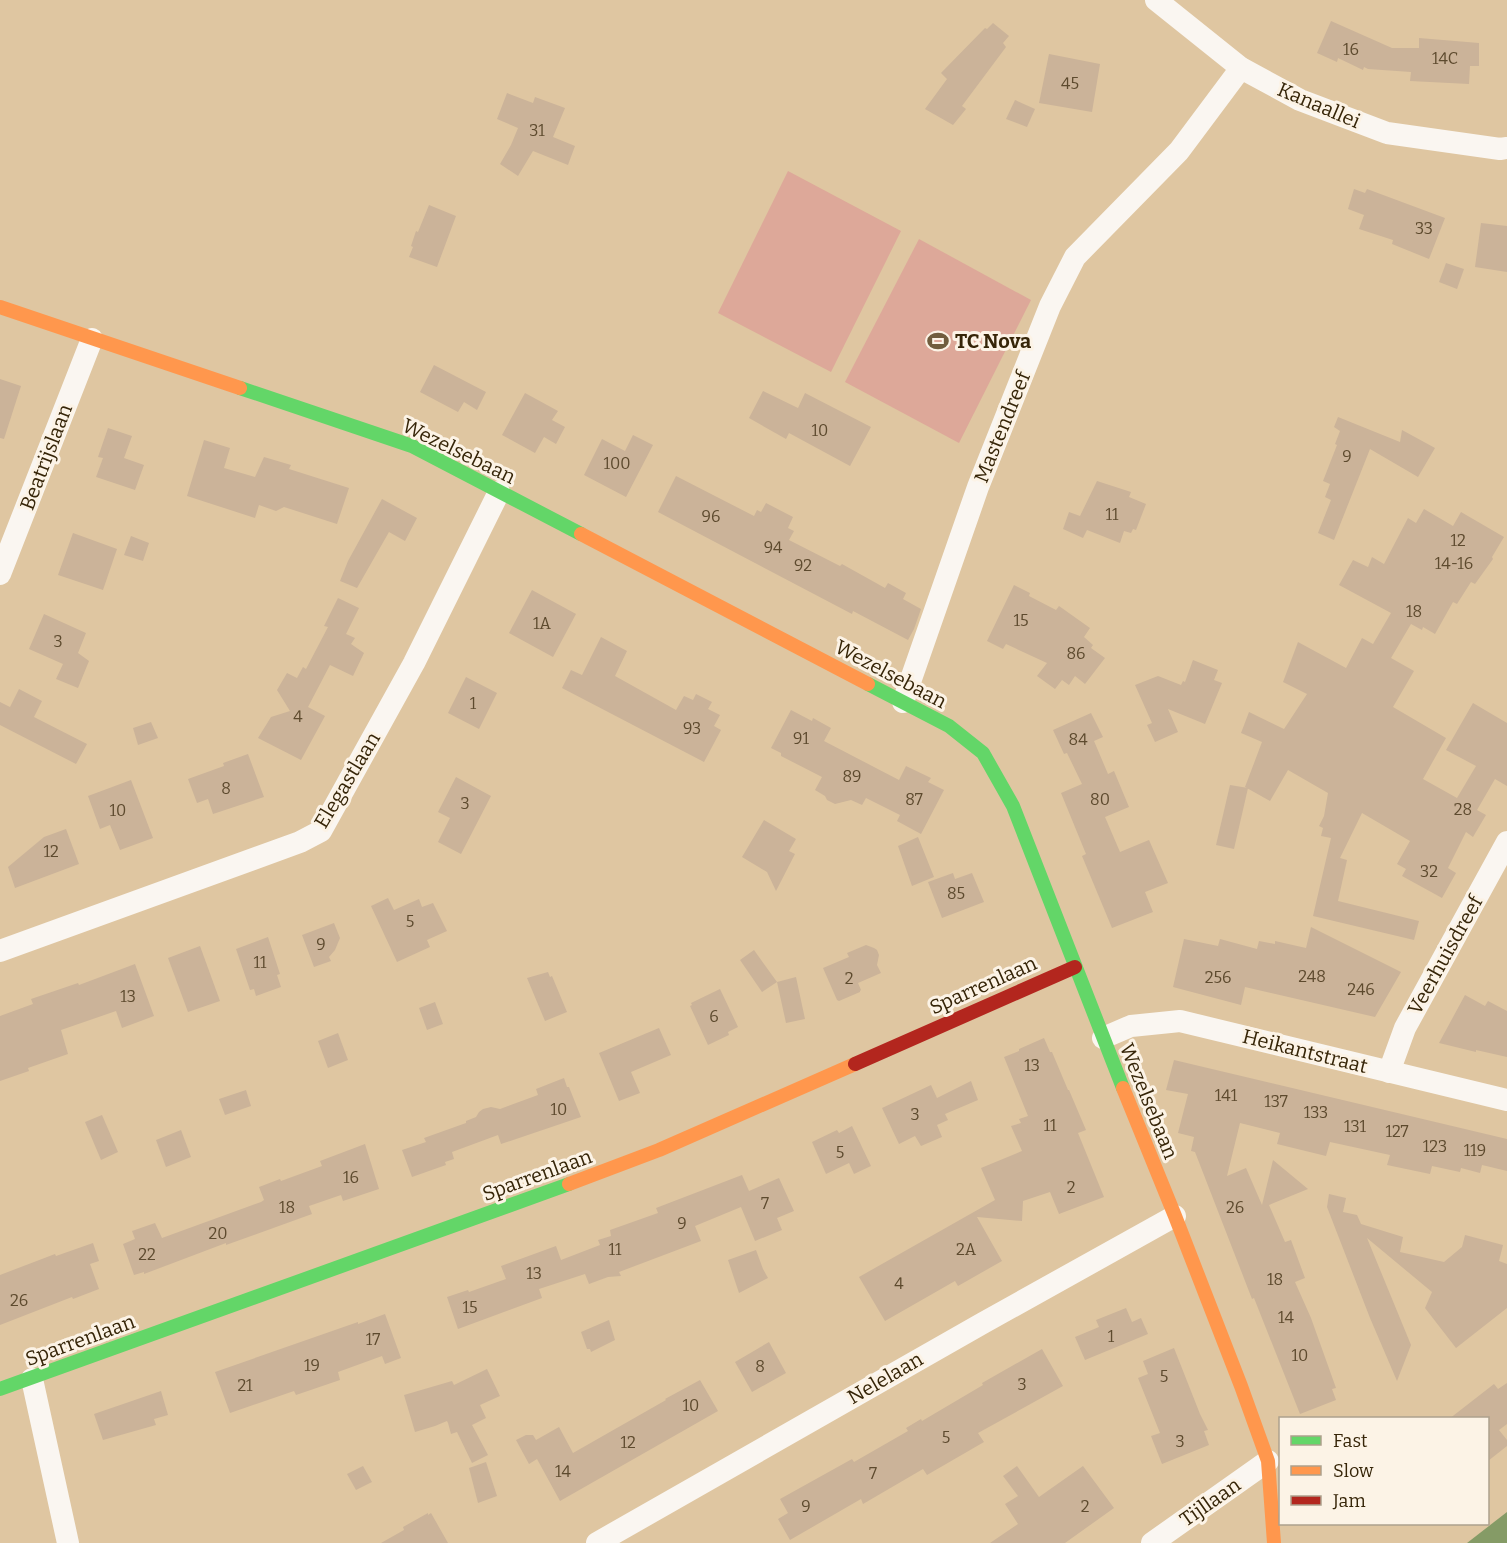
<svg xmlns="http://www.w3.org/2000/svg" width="1507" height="1543" font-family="Bitter,serif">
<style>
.green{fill:#dda899}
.water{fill:#859b66}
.building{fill:#cbb399}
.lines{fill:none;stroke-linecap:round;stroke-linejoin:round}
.street{stroke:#faf6f1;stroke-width:22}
.fast{stroke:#63d668;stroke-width:14}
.slow{stroke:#ff974d;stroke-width:14}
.jam{stroke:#b3261e;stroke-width:14}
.labels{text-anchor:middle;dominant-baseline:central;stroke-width:6;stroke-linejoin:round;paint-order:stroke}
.number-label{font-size:16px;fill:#5d4a2e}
.street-label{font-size:20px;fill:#362508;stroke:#fcf3e6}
.poi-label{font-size:20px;font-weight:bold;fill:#362508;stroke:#fcf3e6;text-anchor:start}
</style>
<rect width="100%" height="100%" fill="#dfc6a1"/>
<g class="green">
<path d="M788,171L901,231L831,372L718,313Z"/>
<path d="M919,239L1031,300L959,443L845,382Z"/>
</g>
<path class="water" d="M1507,1512V1543H1467Z"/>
<g class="building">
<path d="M1331,21L1392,48H1419V38L1479,43V66H1470L1469,84L1410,81L1411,72L1368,69L1364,67L1363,70L1338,58L1337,62L1317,53Z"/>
<path d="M993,23L1009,36L1003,43L1006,47L962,106L966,109L953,125L925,109L947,79L941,73L985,28L987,29Z"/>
<path d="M1049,54L1100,64L1092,112L1039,103Z"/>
<path d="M507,93L533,103L535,97L565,108L553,137L575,146L568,165L533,151L518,176L500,164L511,145L518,128L497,119Z"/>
<path d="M1015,100L1035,109L1027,127L1006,119Z"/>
<path d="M1354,189L1365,193L1367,189L1445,218L1429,259L1392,244L1393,240L1359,229L1364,215L1348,209Z"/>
<path d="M429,205L456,216L437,267L409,257L413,247L411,246L416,231L418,232Z"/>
<path d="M1481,223L1507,226V272L1475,267Z"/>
<path d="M1446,263L1464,269L1457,289L1439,282Z"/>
<path d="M434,365L486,392L477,410L464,402L458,412L420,392Z"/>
<path d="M0,379L21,386L4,439L0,438Z"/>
<path d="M763,391L798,408L805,393L871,427L850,466L789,433L786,439L749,418Z"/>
<path d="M525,393L558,411L552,420L565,427L556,444L544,437L535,453L502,435Z"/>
<path d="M1338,417L1400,442L1402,430L1435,448L1418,477L1370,449L1334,540L1318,533L1331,500L1325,497L1330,484L1323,481L1337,445L1335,444L1340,431L1334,427Z"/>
<path d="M108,428L132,436L124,458L144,465L135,490L96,477L103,458L98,457Z"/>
<path d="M633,435L653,445L626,497L584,475L602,439L625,451Z"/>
<path d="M204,440L230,448L224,468L255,477L264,457L291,465L289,469L349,488L337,524L284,507L276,511L259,505L255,518L187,496Z"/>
<path d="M676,476L754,516L757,510L761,512L766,503L793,517L788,528L794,531L789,540L840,566L842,564L885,588L888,583L906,593L903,599L921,609L914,629L908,640L853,611L852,614L658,512Z"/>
<path d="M1097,481L1131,492L1129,497L1146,504L1136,530L1133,529L1131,533L1124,531L1120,543L1087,530L1083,538L1063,529L1069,512L1080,516Z"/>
<path d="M382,499L417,518L405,541L389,532L357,588L340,581L348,561Z"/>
<path d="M1424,509L1453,526L1461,512L1504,537L1492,557L1493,559L1475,584L1471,582L1457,604L1453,602L1435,634L1423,627L1422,630L1411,624L1391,658L1414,671L1393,707L1446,738L1423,779L1457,798L1476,766L1446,750L1473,703L1507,723V786L1495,779L1477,810L1486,815L1473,837L1466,832L1448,868L1456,873L1442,898L1402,876L1406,869L1397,864L1410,841L1362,813L1340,858L1347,860L1338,901L1419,921L1414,940L1313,916L1331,838L1321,836L1323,828L1319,826L1324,816L1328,793L1288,770L1270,801L1245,787L1262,742L1241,733L1249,712L1284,729L1307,694L1283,682L1298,642L1346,668L1362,638L1373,644L1391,613L1339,585L1353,560L1368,567L1372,557L1384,564L1408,518L1416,523Z"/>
<path d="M73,533L117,549L103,590L58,575Z"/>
<path d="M131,536L149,543L143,561L124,555Z"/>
<path d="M1014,585L1030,593L1029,596L1056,610L1059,606L1090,628L1084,637L1093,645L1091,648L1105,658L1085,684L1075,676L1069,685L1062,680L1055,689L1037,676L1047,663L1006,644L1003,649L987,641Z"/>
<path d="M532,590L576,614L553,657L509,633Z"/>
<path d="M338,598L359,608L346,634L355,638L351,644L364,653L353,676L330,665L308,707L325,716L301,760L258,738L271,717L290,711L277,690L287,673L297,678L303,667L306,669L328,627L324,626Z"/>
<path d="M44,614L86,633L78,653L89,661L78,688L56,679L63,664L29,649Z"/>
<path d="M601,637L627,651L615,676L676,710L684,696L693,700L696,694L712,702L708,709L720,715L714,726L721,730L704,762L562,688L571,670L582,675Z"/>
<path d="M1193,660L1218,670L1214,680L1222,683L1205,724L1168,709L1178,732L1155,742L1147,725L1152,723L1135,685L1158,676L1181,685L1183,681L1185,682Z"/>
<path d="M466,677L497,693L479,729L448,713Z"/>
<path d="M19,689L42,701L34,717L87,744L76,764L0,725V702L10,707Z"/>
<path d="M791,710L812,721L813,718L831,728L824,741L899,780L906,766L931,778L928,782L944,790L921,834L897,821L900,815L866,798L862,805L851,800L835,804L827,800L825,796L815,790L822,777L781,756V753L771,748Z"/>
<path d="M1091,713L1103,737L1094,741L1108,774L1114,771L1129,807L1105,817L1120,852L1149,840L1168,883L1145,892L1153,912L1112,928L1082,856L1086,854L1061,793L1082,784L1067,753L1064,754L1053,730Z"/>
<path d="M151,722L158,738L138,745L133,728Z"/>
<path d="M248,754L264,797L213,814L208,799L197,803L188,779L224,766L223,763Z"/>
<path d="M456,777L491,796L461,854L438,842L450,818L438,812Z"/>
<path d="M131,780L153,838L120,850L110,825L100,829L88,796Z"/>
<path d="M1230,785L1248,788L1234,849L1216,845Z"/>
<path d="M764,820L796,839L789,851L795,854L776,891L767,872L742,857Z"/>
<path d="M66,829L79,864L15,888L8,867L44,837Z"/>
<path d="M918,837L934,877L912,886L898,846Z"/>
<path d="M953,873L955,879L972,873L984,902L942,918L928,882Z"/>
<path d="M388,898L394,910L419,899L422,907L433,903L447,931L427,940L430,947L397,962L371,906Z"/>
<path d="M334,923L340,938L335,950L329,957L331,961L314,967L302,935Z"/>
<path d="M1311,927L1401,972L1375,1017L1245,987L1241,1005L1173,987L1184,939L1218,946L1220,939L1257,949L1259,941L1275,944V941L1306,948Z"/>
<path d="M268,937L280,974L277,975L281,987L256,996L254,989L250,990L236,949Z"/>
<path d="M866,945L874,948L877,950L879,955L877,965L881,973L858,983L861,990L860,991V992L839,1001L837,1000L823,968L849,957L847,953Z"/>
<path d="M200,946L220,1001L188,1012L168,958Z"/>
<path d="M754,950L777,982L796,977L805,1019L786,1023L777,982L762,992L740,960Z"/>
<path d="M135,964L154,1016L122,1028L116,1011L61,1030L68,1054L28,1068L29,1071L0,1081V1016L33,1004L31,999L78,983L79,985Z"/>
<path d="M548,972L550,977L552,976L567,1012L545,1021L527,978Z"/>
<path d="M720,989L738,1027L728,1032L729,1035L708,1045L690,1006L692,1005L691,1003Z"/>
<path d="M1465,995L1485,1006L1488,1001L1507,1011V1057L1476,1050V1052L1439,1043Z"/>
<path d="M435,1002L443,1024L427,1030L419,1008Z"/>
<path d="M659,1028L671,1055L631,1072L640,1093L619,1101L599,1053Z"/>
<path d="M338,1033L348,1060L328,1068L318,1041Z"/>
<path d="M1044,1038L1050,1052H1052L1068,1090H1069L1086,1130L1078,1133L1104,1197L1059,1214L1050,1192L1023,1201L1022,1221L977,1217L1002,1261L958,1286L955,1281L885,1321L859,1277L995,1200L981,1168L1022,1151L1011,1126L1021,1123L1019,1119L1028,1116L1004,1057L1019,1051V1049Z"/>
<path d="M1174,1060L1507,1139V1171L1482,1165L1480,1173L1461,1168L1460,1172L1432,1166L1430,1174L1387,1165L1390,1155L1330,1142L1326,1156L1277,1144L1280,1133L1240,1123L1227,1176L1246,1168L1262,1205L1273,1160L1308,1189L1269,1205L1285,1242L1291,1240L1305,1278L1295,1282L1311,1318L1336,1388L1332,1389L1336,1400L1300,1414L1254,1298L1252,1299L1195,1152L1191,1151L1194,1137L1178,1133L1188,1094L1166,1090Z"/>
<path d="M564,1078L567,1087H569L581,1117L501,1144L498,1135L452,1152L454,1159L445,1162L446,1165L412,1177L402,1150L426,1142L424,1138L466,1123V1121L476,1117L479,1112L483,1109L491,1107L500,1109L538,1095L536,1089Z"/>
<path d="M971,1081L978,1100L945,1114L948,1120L937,1125L942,1137L921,1146L915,1136L899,1144L882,1108L931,1085L937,1098Z"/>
<path d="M246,1090L251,1106L225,1115L219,1099Z"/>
<path d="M102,1115L118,1152L101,1160L85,1122Z"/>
<path d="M852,1126L871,1166L854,1174L849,1163L826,1174L812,1142L837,1130L839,1133Z"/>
<path d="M181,1130L191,1157L166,1167L156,1140Z"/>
<path d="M365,1144L379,1189L343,1201L341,1195L309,1206L312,1214L226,1245V1243L144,1274V1272L134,1275L123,1244L135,1239L132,1231L155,1223L162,1238L261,1202L264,1200L259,1187L280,1179L281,1181L322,1166L320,1161Z"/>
<path d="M742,1175L749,1191L779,1178L794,1211L777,1218L782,1230L755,1241L741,1207L695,1226L701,1241L619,1272L621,1276L608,1277L589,1284L585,1274L539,1289L542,1298L458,1329L447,1297L468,1290L469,1292L506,1279L501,1266L556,1246L561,1260L600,1245L598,1240L611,1236L610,1230L658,1213L656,1208Z"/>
<path d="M1329,1194L1346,1198L1343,1212L1357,1215L1361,1224L1403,1237L1400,1252L1444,1262L1462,1247L1465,1235L1503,1245L1499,1261L1507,1264V1308L1456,1348L1425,1308L1432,1292L1367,1238L1411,1345L1397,1381L1370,1318L1327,1207Z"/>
<path d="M93,1243L99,1261L90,1264L99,1289L73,1299L72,1297L0,1325V1275L55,1254L56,1256Z"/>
<path d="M756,1250L763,1269L768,1278L739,1293L728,1260Z"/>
<path d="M1126,1308L1132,1322L1141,1318L1148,1334L1085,1360L1075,1337L1099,1327L1096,1320Z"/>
<path d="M385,1314L401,1358L385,1364L382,1356L338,1372L340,1380L296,1395L294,1391L230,1413L215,1372L358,1322V1324Z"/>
<path d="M609,1320L615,1340L591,1352L590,1349H587L581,1332Z"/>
<path d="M769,1342L786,1373L752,1392L735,1362Z"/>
<path d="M1174,1348L1200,1414L1208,1430L1204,1431L1209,1445L1162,1464L1151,1436L1160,1433L1138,1378L1148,1374L1143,1361Z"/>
<path d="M1042,1349L1063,1386L978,1433L984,1442L927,1475L923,1469L863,1504L861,1499L790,1540L778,1519L788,1513L780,1499L852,1459L854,1462L908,1431L906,1428L921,1419L922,1421L983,1385L982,1383Z"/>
<path d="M487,1369L500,1396L480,1405L486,1418L472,1425L488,1455L472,1463L457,1432L451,1434L448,1423L447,1421L435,1426L415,1432L404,1395L452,1381L454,1385Z"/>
<path d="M700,1380L718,1411L560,1501L537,1459L529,1464L516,1440L526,1435H533L536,1440L559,1427L573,1453L666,1400L665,1399Z"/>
<path d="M1507,1383V1424L1499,1430L1507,1440V1446L1488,1461V1419H1449L1494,1384L1498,1389Z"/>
<path d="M161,1391L168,1415L154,1419L156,1425L103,1440L94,1414Z"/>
<path d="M486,1462L497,1496L478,1503L469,1468Z"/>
<path d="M363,1466L372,1482L356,1490L347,1474Z"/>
<path d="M1017,1466L1039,1497L1083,1466L1114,1508L1065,1543H990L1018,1524L1005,1504L1018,1496L1003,1476Z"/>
<path d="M428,1513V1515L431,1513L448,1543H381L404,1530L403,1527Z"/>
</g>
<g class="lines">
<g class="street">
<path d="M1156,0L1241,68L1300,100L1387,133L1500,149L1507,148"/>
<path d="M0,574L92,339"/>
<path d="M903,702L978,487L1050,306L1075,257L1179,151L1241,68"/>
<path d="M0,951L300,842L321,831L414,663L499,492"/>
<path d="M1103,1038L1131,1026L1180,1021L1507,1100"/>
<path d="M1389,1072L1405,1028L1507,842"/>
<path d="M32,1379L68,1543"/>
<path d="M597,1543L983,1323L1175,1216"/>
<path d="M1152,1543L1268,1461"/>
</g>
<g class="fast">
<path d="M240,388L412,446L581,534"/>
<path d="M868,684L949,726L983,753L1013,806L1123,1088"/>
<path d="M0,1389L569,1184"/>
</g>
<g class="slow">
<path d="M0,307L240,388"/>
<path d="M581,534L868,684"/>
<path d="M1123,1088L1175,1216L1241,1386L1268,1461L1274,1543"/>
<path d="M569,1184L659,1150L855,1064"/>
</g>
<path class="jam" d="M855,1064L1075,967"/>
</g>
<defs>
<symbol id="stadium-bare" viewBox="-9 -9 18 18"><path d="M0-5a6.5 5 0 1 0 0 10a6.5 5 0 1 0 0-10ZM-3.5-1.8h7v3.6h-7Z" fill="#715d3e" stroke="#fcf3e6" stroke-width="2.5" paint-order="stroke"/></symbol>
</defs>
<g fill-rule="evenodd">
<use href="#stadium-bare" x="923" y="326" width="30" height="30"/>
</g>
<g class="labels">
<g class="number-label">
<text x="1351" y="49">16</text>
<text x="1445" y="58">14C</text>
<text x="1070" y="83">45</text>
<text x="537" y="130">31</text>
<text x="1424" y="228">33</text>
<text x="820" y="430">10</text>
<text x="1347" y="456">9</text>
<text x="617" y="463">100</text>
<text x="1112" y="514">11</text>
<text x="711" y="516">96</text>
<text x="1458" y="540">12</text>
<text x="773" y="547">94</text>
<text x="1454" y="563">14-16</text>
<text x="803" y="565">92</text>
<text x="1414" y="611">18</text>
<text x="1021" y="620">15</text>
<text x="542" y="623">1A</text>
<text x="58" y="641">3</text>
<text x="1076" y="653">86</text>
<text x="473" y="703">1</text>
<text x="298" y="716">4</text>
<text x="692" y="728">93</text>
<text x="801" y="738">91</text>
<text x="1078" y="739">84</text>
<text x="852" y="776">89</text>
<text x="226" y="788">8</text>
<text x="914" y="799">87</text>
<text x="1100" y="799">80</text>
<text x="465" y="803">3</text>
<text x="1463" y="809">28</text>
<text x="118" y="810">10</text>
<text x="51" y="851">12</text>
<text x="1429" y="871">32</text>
<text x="956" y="893">85</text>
<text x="410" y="921">5</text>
<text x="321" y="944">9</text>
<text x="260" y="962">11</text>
<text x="1312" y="976">248</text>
<text x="1218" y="977">256</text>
<text x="849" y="978">2</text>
<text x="1361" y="989">246</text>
<text x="128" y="996">13</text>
<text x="714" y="1016">6</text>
<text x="1032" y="1065">13</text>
<text x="1226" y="1095">141</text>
<text x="1276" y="1101">137</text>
<text x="559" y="1109">10</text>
<text x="1316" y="1112">133</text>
<text x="915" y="1114">3</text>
<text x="1050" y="1125">11</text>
<text x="1355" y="1126">131</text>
<text x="1397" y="1131">127</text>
<text x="1435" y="1146">123</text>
<text x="1475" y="1150">119</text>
<text x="840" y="1152">5</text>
<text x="351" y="1177">16</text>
<text x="1071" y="1187">2</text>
<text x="765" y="1203">7</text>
<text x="287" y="1207">18</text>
<text x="1235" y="1207">26</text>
<text x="682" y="1223">9</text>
<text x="218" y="1233">20</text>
<text x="615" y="1249">11</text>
<text x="966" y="1249">2A</text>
<text x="147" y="1254">22</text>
<text x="534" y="1273">13</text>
<text x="1275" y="1279">18</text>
<text x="899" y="1283">4</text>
<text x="19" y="1300">26</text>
<text x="470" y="1307">15</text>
<text x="1286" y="1317">14</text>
<text x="1111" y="1336">1</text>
<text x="373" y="1339">17</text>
<text x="1300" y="1355">10</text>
<text x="312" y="1365">19</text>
<text x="760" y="1366">8</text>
<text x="1164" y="1376">5</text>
<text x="1022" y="1384">3</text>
<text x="245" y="1385">21</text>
<text x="691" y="1405">10</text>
<text x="946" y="1437">5</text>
<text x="1180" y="1441">3</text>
<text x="628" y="1442">12</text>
<text x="563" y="1471">14</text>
<text x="873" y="1473">7</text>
<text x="806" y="1506">9</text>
<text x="1085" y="1506">2</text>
</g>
<g class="street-label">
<text transform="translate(1319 105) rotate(23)">Kanaallei</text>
<text transform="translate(1002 427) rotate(-68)">Mastendreef</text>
<text transform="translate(459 451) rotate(26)">Wezelsebaan</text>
<text transform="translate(46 457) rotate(-69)">Beatrijslaan</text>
<text transform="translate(891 674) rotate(28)">Wezelsebaan</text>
<text transform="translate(347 780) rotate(-59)">Elegastlaan</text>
<text transform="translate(1445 955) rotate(-61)">Veerhuisdreef</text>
<text transform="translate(983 985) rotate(-24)">Sparrenlaan</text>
<text transform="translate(1305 1051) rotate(14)">Heikantstraat</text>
<text transform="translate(1149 1101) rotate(68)">Wezelsebaan</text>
<text transform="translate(537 1175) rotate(-20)">Sparrenlaan</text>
<text transform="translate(80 1340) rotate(-20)">Sparrenlaan</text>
<text transform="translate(885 1378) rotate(-30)">Nelelaan</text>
<text transform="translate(1210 1502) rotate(-35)">Tijllaan</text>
</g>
<g class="poi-label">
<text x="955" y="341">TC Nova</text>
</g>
</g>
<rect x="1279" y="1417" width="210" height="108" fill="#fcf3e6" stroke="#ada18d" stroke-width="1.5"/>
<rect x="1291" y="1436" width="30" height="9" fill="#63d668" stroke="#ada18d" stroke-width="1.5"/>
<text x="1333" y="1447" font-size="18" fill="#362508">Fast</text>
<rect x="1291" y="1466" width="30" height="9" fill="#ff974d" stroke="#ada18d" stroke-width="1.5"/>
<text x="1333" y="1477" font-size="18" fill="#362508">Slow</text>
<rect x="1291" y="1496" width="30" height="9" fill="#b3261e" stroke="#ada18d" stroke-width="1.5"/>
<text x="1333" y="1507" font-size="18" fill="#362508">Jam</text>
</svg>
